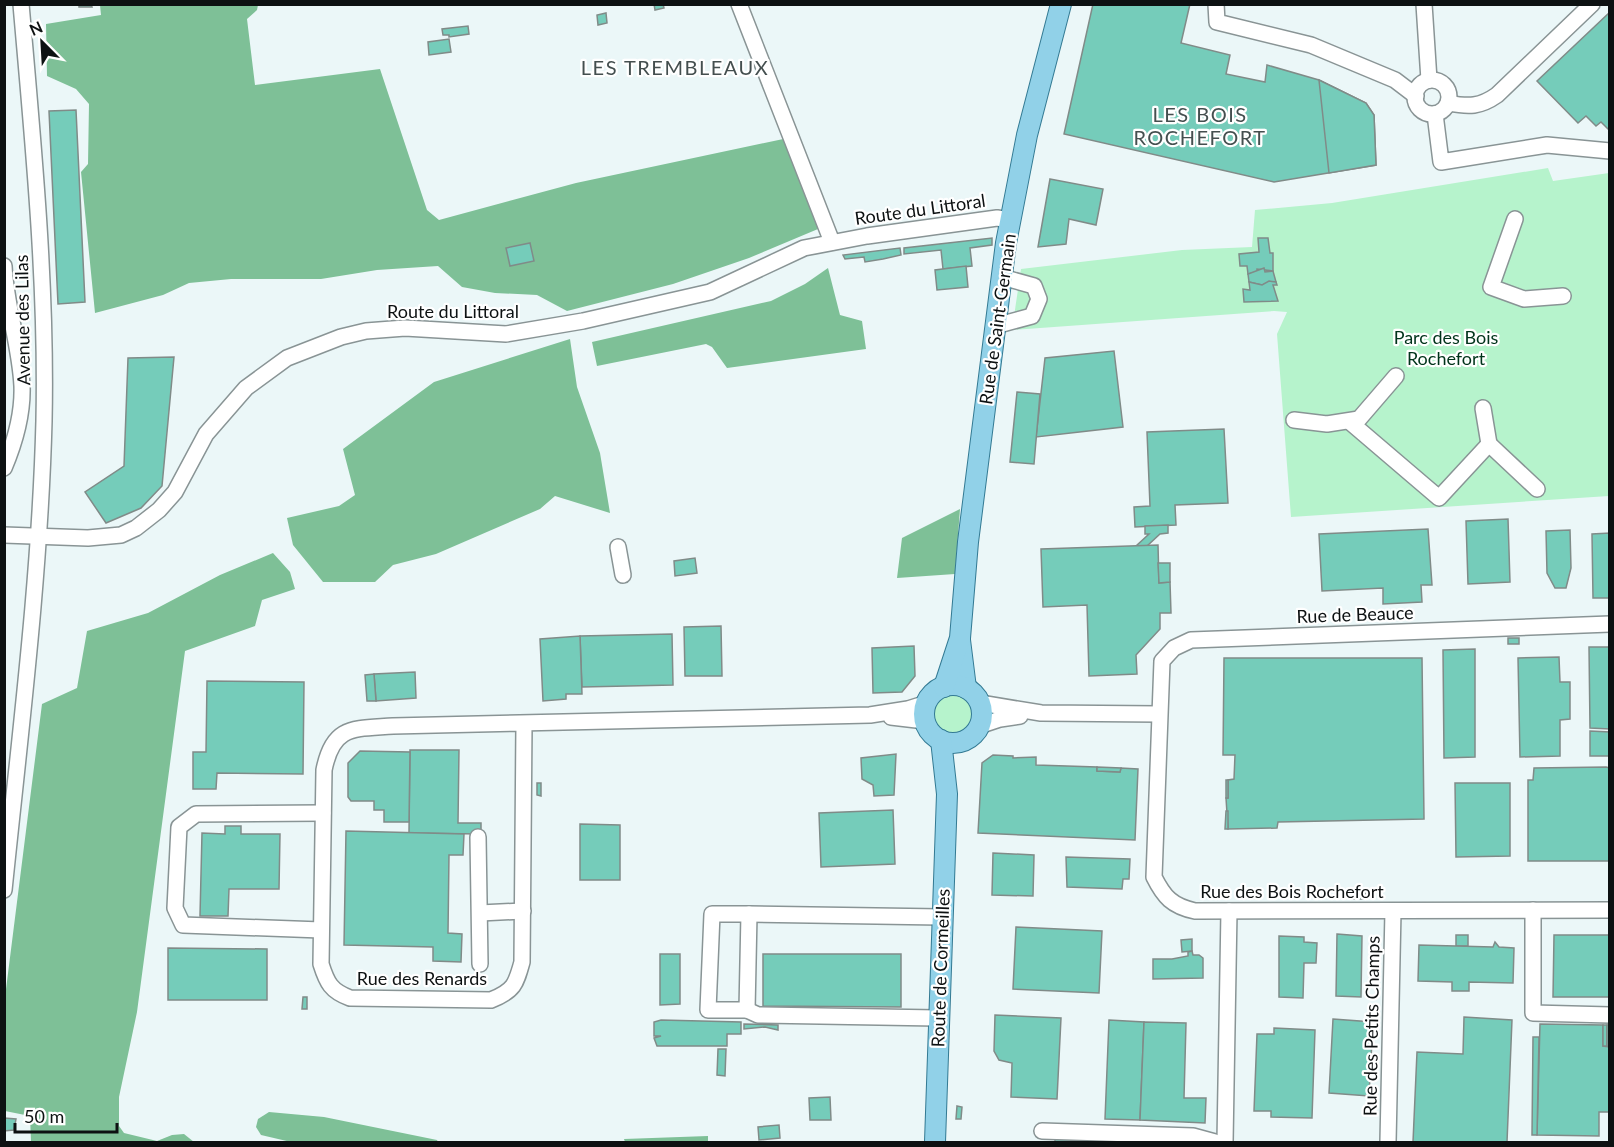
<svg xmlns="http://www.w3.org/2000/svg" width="1614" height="1147" font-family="Lato,sans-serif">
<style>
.green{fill:#b6f3cc}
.forest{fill:#7ec097}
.building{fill:#75ccba;stroke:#808b88;stroke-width:1.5}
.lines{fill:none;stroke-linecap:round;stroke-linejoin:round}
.minor-casing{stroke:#899495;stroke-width:18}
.major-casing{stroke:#337a93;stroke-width:22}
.minor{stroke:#fff;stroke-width:15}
.major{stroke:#91d1e8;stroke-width:20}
.labels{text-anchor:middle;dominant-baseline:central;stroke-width:4.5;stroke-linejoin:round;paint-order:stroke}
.street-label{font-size:18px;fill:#0d1112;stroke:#fff}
.park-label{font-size:18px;fill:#00341b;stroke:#fff}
.neighbourhood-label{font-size:20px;letter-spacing:1.5px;fill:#444f4f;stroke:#fff}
</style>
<rect width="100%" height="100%" fill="#ebf7f8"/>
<g class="green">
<path d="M1548,168L1553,181L1609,173V496L1291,517L1277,334L1287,312L1274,311L1012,330L1021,269L1182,250L1252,247L1255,210L1332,203Z"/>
<circle cx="953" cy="714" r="20"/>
</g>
<g class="forest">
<path d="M100,5H258L257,10L247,19L255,85L380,69L427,210L439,220L576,183L788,138L818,229L749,258L673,284L567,311L537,295L495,293L462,287L438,266L377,270L321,279H231L189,283L163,295L95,313L81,172L88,164L89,104L76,89L47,76L46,24L101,15Z"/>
<path d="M828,268L840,315L862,321L866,349L727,368L712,347L706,344L597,366L592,342L771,301L805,284Z"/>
<path d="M570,339L577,387L600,453L610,513L555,496L540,509L436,554L393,565L375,582H323L293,545L287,518L339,506L355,495L343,449L434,382Z"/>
<path d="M960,509L955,574L897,578L902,538Z"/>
<path d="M273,553L290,572L295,589L262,600L255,626L185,651L137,1012L119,1097V1126L124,1133L157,1141L172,1135L184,1134L194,1142H31L30,1116L5,1111V997L42,704L77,688L87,631L148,613L220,575Z"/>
<path d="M269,1112L324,1117L437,1140L438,1142H291L261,1135L256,1127L258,1119Z"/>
<path d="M708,1136V1142H625L624,1139Z"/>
</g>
<g class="building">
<path d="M79,4H91L92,7H79Z"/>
<path d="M663,4L664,8L655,10L654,4Z"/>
<path d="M1093,4H1190L1181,43L1230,55L1226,74L1265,82L1267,65L1319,80L1366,103L1374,115L1376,165L1274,182L1064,134Z"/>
<path d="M1610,12V131L1601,122L1596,126L1586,116L1578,123L1537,81Z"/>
<path d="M606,13L607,23L598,25L597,15Z"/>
<path d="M468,26L469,34L449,37V35H443L442,29Z"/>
<path d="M449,39L451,52L429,55L428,42Z"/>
<path d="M1319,80L1366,103L1374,115L1376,165L1329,173Z"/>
<path d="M76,110L85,302L58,304L49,111Z"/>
<path d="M1050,179L1103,189L1096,225L1069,219L1066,244L1038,247Z"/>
<path d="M992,238V245L970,248L972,266L943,269L941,250L904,254V248Z"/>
<path d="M1258,238H1268L1270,253H1273V271L1257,269V272L1248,274L1247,266H1240L1239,254L1259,252Z"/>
<path d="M530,243L534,261L510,266L506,248Z"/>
<path d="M900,248L901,255L883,259L865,262L864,257L845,259L843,255Z"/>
<path d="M966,266L968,287L937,290L935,270Z"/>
<path d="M1264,268L1265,272L1273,271L1276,282L1262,285L1249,282L1248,274Z"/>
<path d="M1269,281L1276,282L1277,285H1273L1278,301L1244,302L1243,289L1250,290L1249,282L1262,285Z"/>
<path d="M1114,351L1123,427L1036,437L1045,358Z"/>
<path d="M174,357L162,486L141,508L106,523L85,492L124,466L128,358Z"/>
<path d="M1017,392L1040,394L1034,464L1010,462Z"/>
<path d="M1224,429L1228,503L1175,505L1176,525L1135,527L1134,507L1150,506L1147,432Z"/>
<path d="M1508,519L1510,582L1468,584L1466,521Z"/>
<path d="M1168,525V533L1160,534L1147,546H1136L1149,534H1145V526Z"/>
<path d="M1428,529L1432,585H1421L1422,602L1383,604V588L1322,591L1319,534Z"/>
<path d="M1570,530L1571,568L1566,588H1555L1547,573L1546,531Z"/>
<path d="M1610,533V598H1593L1592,534Z"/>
<path d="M1158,545L1159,583L1170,582L1171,613H1160V629L1136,655L1137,674L1089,676L1087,605L1043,607L1041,549Z"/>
<path d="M695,558L697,573L675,576L674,561Z"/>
<path d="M1158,563H1170V582L1159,583Z"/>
<path d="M721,626L722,676H685L684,627Z"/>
<path d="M672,634L673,685L582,687L580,636Z"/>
<path d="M580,636L582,694H566V699L543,701L540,639Z"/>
<rect x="1508" y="638" width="11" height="6"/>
<path d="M914,646L915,676L902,692L873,693L872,648Z"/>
<path d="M1589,647H1610V729L1590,728Z"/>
<path d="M1475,649V757L1444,758L1443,650Z"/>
<path d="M1559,657L1560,682H1570V719L1560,720V756L1520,757L1518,658Z"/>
<path d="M1224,658H1422L1424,819L1278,822L1277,828L1228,829L1226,798H1228V780L1234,779L1235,755H1223Z"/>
<path d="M415,672L416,698L376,701L374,674Z"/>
<path d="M374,674L376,701H367L365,675Z"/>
<path d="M207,681L304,682L303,774L217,773L216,789H193V752H206Z"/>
<path d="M1590,731L1610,732V756H1590Z"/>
<path d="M410,750H459L458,823H481V834L409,833Z"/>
<path d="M360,751L410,752L409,822H384V810H374V801H351L348,797V763Z"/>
<path d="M896,754L894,795L874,796L873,785L862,779L861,758Z"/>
<path d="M993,755L1013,756V758L1036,757V765L1097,767V771L1120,772L1121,768L1138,769L1135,840L978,833L982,763Z"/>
<path d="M1097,767L1121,768L1120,772L1097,771Z"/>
<path d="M1606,767L1610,768V861H1528V780H1533L1534,768Z"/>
<rect x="1226" y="780" width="2" height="18"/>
<path d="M537,783H541V796L537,795Z"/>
<path d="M1455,783H1510V856L1456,857Z"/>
<path d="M893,810L895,864L821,867L819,813Z"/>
<path d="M1226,811H1228V829H1225Z"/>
<path d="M580,824L620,825V880H580Z"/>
<path d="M225,826H241V834H280L279,889H229L228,916H200L202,833L225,834Z"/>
<path d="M346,831L464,834L463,855H449L448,933L462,934L461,962L433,961V947L344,945Z"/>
<path d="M993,853L1034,855L1033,896L992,895Z"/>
<path d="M1066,857L1130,859L1129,879H1123L1122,889L1067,887Z"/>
<rect x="1353" y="893" width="13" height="6"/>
<path d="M1016,927L1102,931L1099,993L1013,989Z"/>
<path d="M1337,934L1362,936L1361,997L1336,996Z"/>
<rect x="1456" y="935" width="12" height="11"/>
<path d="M1554,935H1610V997H1553Z"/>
<path d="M1279,936L1304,937V942L1317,943L1316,963H1304L1303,998L1279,997Z"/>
<path d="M1192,939V951L1182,952L1181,940Z"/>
<path d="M1495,942L1499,947L1514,948L1513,983L1469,982V991H1452V982L1418,981L1419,945L1493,947Z"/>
<path d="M168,948L267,949V1000H168Z"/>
<path d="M1192,951L1193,955H1199L1203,958V978L1153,979V959H1172L1188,956V952Z"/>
<path d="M660,954H680V1004L660,1005Z"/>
<path d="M763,954H901V1007L763,1006Z"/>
<path d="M303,997H307V1009H302Z"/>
<path d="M995,1015L1061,1018L1057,1099L1011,1097L1012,1063L999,1060L994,1051Z"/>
<path d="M1464,1017L1512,1020L1507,1142H1413L1417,1052L1463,1054Z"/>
<path d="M1333,1019L1373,1022L1369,1096L1329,1093Z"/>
<path d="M661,1020L741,1022V1034H727V1046H657L654,1038L661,1036H654V1022Z"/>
<path d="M1109,1020L1144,1022L1140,1120L1105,1119Z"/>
<path d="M1144,1022L1186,1023L1184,1098H1206L1205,1123L1140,1120Z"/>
<path d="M744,1024L778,1025V1030L765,1027L744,1029Z"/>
<path d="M1540,1024L1603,1025V1046L1610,1047V1112H1599V1136L1537,1135Z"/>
<rect x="1603" y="1025" width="4" height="21"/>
<path d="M1607,1025H1610V1047L1607,1046Z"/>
<path d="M1274,1028L1315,1030L1312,1118L1271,1117V1111H1254L1257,1034H1274Z"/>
<path d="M1533,1037H1539L1537,1135H1532Z"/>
<path d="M718,1049H726L725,1076L717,1075Z"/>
<path d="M830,1097L831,1120H810L809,1098Z"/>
<path d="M957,1106L962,1107L961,1119H956Z"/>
<path d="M4,1118L16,1119L14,1130L4,1131Z"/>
<path d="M779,1125L780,1138L759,1140L758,1127Z"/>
<rect x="1055" y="1138" width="41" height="4"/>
</g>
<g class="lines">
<defs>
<g id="minor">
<path d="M739,4L832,242"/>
<path d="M1216,4L1217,22L1311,45L1395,80L1416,96"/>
<path d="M1424,4L1429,80"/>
<circle cx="1432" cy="97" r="17"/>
<path d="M1448,103C1469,107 1480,107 1497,95L1592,4"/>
<path d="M1435,114L1441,162L1547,145L1610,151"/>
<path d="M1515,219L1491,287L1524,299L1563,296"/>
<path d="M4,266C6,307 20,345 22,386C23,415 15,442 4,468"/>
<path d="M995,326L1032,316L1039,299L1034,286L1002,277"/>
<path d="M1483,408L1489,444"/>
<path d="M1294,420L1327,424L1359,419L1396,376"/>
<path d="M1350,422L1439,498L1489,444L1537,489"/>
<path d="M4,535L88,538L121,535L136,528L159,510L175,492L206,434L246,388L287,358L341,337L366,331L405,328L506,334L583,321L710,292L804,248L867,236L997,218L1010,220"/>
<path d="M618,547L623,575"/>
<path d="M1610,624L1191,640L1174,648L1162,661L1154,877C1164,897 1172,906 1195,911L1610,910"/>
<path d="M980,703L1041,713L1159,714"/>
<path d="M891,717L925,721"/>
<path d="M524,724L522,962C516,984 514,991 491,1000L350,998C331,991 327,983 321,964L324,770C333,725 353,729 393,726L870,715L908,709L927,703"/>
<path d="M979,726L1000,719L1020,716"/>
<path d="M478,837L480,964"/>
<path d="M4,890C20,734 40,578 44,421C47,282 33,143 21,4"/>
<path d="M1533,910V1013L1610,1015"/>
<path d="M480,913L523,911"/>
<path d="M712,914H749L747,1010H708Z"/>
<path d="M749,914L941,917"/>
<path d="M321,930L183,925L175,908L179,827L196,814L323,813"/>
<path d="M747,1010L758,1015L937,1018"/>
<path d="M1042,1131L1193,1136L1215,1142"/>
<path d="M1225,1142L1229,911"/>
<path d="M1388,1142L1393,911"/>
</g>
<g id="major">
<path d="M960,640L966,688"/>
<circle cx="953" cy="714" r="29"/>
<path d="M944,687L960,638L968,542L1006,243L1027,135L1061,4"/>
<path d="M935,1142L947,794L941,740"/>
</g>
</defs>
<use href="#minor" class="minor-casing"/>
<use href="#major" class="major-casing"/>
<use href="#minor" class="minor"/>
<use href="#major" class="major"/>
</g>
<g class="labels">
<g class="street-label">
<text transform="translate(920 209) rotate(-8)">Route du Littoral</text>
<text x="453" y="311">Route du Littoral</text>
<text transform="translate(997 319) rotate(-82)">Rue de Saint-Germain</text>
<text transform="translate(22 320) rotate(-91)">Avenue des Lilas</text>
<text transform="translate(1355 614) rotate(-2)">Rue de Beauce</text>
<text x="1292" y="891">Rue des Bois Rochefort</text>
<text transform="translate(940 968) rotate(-88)">Route de Cormeilles</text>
<text x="422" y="978">Rue des Renards</text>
<text transform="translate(1371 1026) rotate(-89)">Rue des Petits Champs</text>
</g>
<g class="park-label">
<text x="1446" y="337">Parc des Bois<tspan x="1446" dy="21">Rochefort</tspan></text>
</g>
<g class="neighbourhood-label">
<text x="675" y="67">LES TREMBLEAUX</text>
<text x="1200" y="114">LES BOIS<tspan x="1200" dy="23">ROCHEFORT</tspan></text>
</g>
</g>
<rect width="1614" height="1147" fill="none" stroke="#0d1112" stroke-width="12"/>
<g transform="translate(42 42) rotate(336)" stroke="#ffffff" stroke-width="4.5" paint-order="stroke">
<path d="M0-4.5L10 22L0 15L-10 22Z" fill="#0d1112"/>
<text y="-9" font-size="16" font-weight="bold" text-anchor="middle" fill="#0d1112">N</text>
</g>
<path d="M15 1123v9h102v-9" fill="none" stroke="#0d1112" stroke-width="3"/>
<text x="24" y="1123" font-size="18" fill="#0d1112" stroke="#ffffff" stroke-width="4.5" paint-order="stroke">50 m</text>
</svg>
